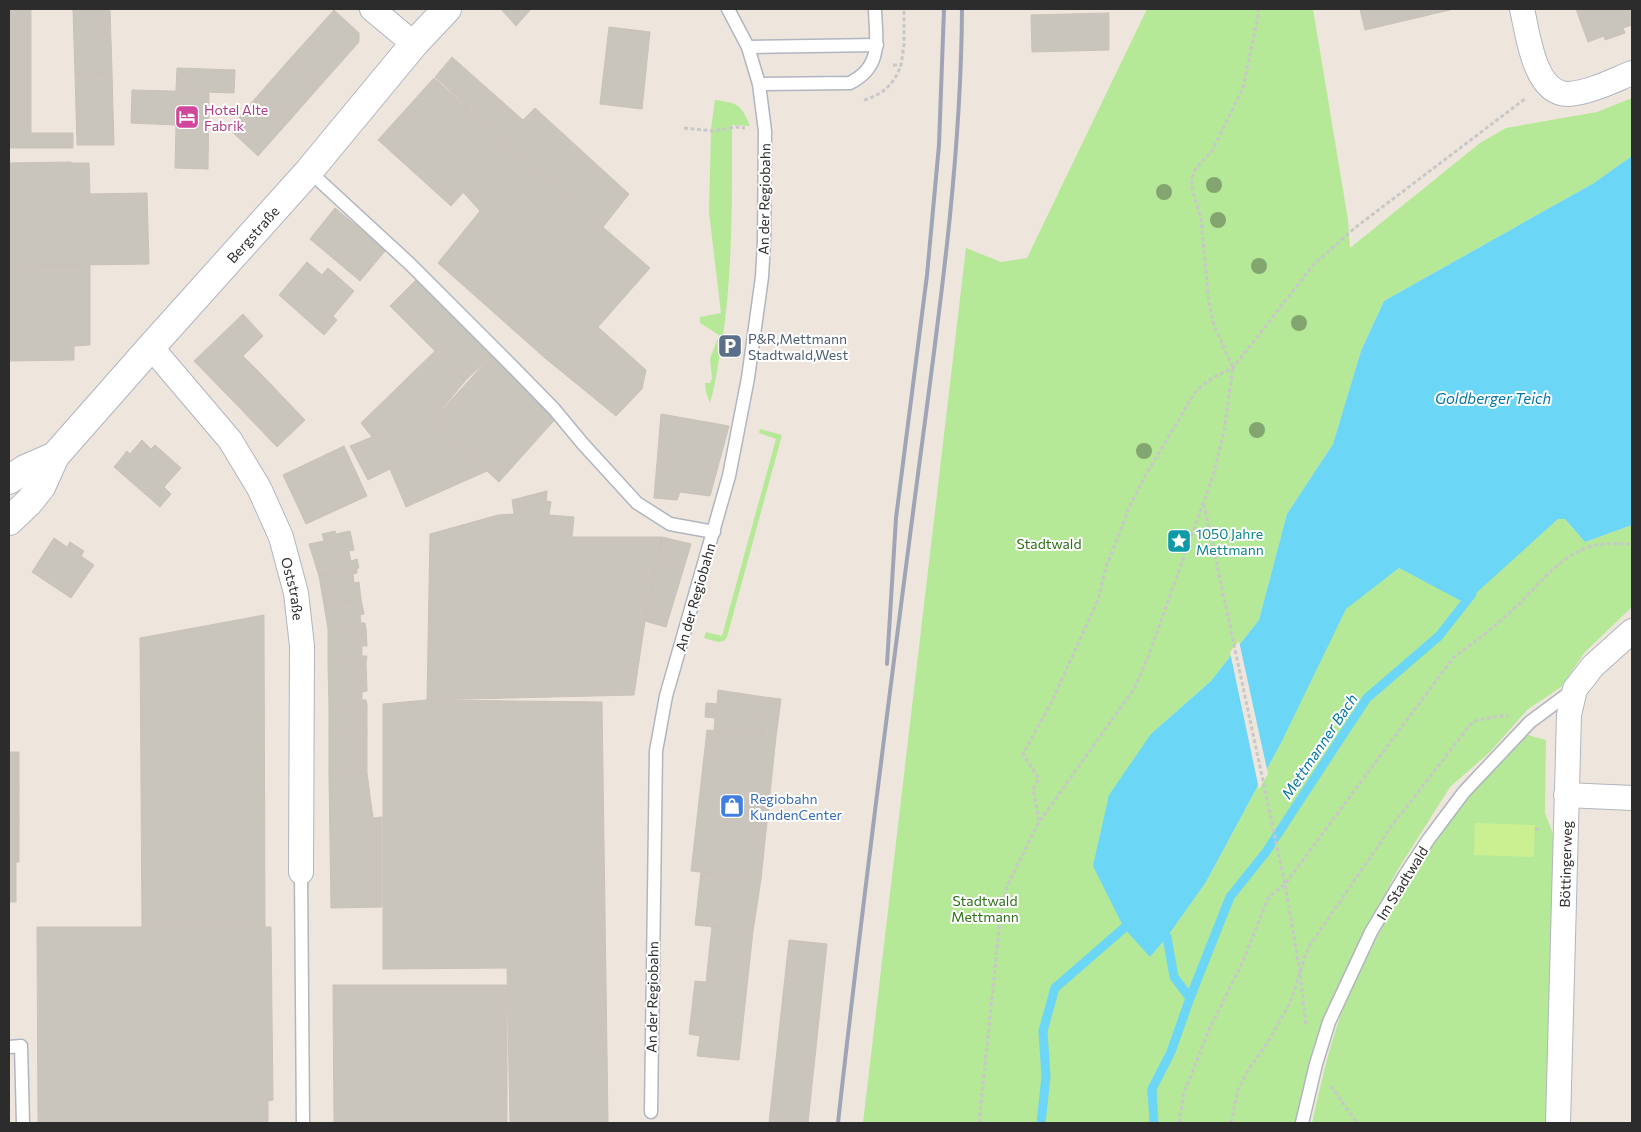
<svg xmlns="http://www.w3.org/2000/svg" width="1641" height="1132" font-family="Commissioner,sans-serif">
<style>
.green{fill:#b5e897}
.pitch{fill:#cbf092}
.water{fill:#6bd6f6}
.pier{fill:#eee6dd}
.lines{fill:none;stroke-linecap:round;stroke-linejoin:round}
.stream{stroke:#6bd6f6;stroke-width:9}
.building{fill:#c9c5bc;stroke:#cac2b7}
.lane-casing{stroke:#b1b5c0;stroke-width:15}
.street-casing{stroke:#b1b5c0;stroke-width:26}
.secondary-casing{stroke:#b1b5c0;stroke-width:30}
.path{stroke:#c8c8c8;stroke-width:3;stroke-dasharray:4 2.5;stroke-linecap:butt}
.lane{stroke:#fff;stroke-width:12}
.street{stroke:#fff;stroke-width:24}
.secondary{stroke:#fff;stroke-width:28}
.rail{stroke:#9fa4b7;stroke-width:4}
.tree{fill:#83a570}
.labels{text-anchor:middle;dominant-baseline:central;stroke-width:4;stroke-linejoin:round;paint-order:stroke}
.hotel-label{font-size:14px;fill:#b23c85;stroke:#fff;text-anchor:start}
.street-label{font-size:14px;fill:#2c2c2c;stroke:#fff}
.service-label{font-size:14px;fill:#4e5e75;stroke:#fff;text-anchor:start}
.culture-label{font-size:14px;fill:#0d838f;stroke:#fff;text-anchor:start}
.park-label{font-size:14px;fill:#2c6f16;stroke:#fff}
.shop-label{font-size:14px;fill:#366cbe;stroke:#fff;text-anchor:start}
.water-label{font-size:15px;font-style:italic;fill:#0575a7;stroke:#fff}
</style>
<rect width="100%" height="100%" fill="#eee6dd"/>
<g class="green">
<path d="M1147,9H1313L1348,220L1350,248L1480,143L1506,128L1597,112L1632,98V156L1594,183L1384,301L1361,351L1333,444L1287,514L1259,620L1211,681L1151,734L1150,957L1167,937L1206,882L1281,743L1345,609L1399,568L1465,602L1558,519H1565L1585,542L1632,525V607L1585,652L1561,687L1527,710L1490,752L1450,787L1397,871L1343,975L1318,1037L1296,1123H863L966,248L1001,262L1027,258Z"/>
<path d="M715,100C738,103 741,104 750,126L732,125C732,198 733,271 722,343C718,363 716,383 710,403L706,392L705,383H710L712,378L710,359L719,335L700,323V317L721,313L709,212L711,129Z"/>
<path d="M760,429L782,435L727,637L724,641L718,642L704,638L706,632L722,636L776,439L759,433Z"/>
<path d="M1528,735L1546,740L1545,813L1556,842L1546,1123H1312C1320,1088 1328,1051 1340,1017C1347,998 1357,980 1365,962C1403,882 1459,791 1528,735Z"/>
</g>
<path class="pitch" d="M1475,823L1535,825L1534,857L1474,855Z"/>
<path class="water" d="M1632,156V525L1585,542L1565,519H1558L1465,603L1399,568L1346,609L1281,743L1206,882L1167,937L1150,957L1124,928L1093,866L1109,795L1151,734L1211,681L1259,620L1287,514L1333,444L1361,351L1384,301L1594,183Z"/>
<path class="pier" d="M1239,641L1268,774L1259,789L1230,652Z"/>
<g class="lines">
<g class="stream">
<path d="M1167,937L1174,977L1190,998"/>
<path d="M1041,1123L1046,1077L1043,1031L1055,988L1124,928"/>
<path d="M1154,1123L1152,1089L1171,1052L1190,998L1230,897L1266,852L1367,698L1439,636L1472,594"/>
</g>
</g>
<g class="building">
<path d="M9,9H31V133H73V148H9Z"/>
<path d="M73,9H110L112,73L75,74Z"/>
<path d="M501,9H531L516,26Z"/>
<path d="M1360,9H1454L1365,30Z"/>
<path d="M1576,9H1632V25L1623,28L1625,33L1605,40L1604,36L1588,42Z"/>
<path d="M334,10L359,33V42L319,87L289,60Z"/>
<path d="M1109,13V50L1032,52L1031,15Z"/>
<path d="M609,27L650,32L642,109L600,104Z"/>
<path d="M452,57L523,120L535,108L629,194L603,227L507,144L435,77Z"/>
<path d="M289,60L319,87L290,120L260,93Z"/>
<path d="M177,68L235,70L234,93L176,91Z"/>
<path d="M112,73L114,145H77L75,74Z"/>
<path d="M434,78L507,144L451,206L378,140Z"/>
<path d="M132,90L209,92L208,169L175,168L176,125L131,123Z"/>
<path d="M260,93L290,120L258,156L229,129Z"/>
<path d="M507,144L650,268L598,327L646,370L642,389L616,416L545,358L438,263L480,211L463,192Z"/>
<path d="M71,162V163H89L90,194L147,193L149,264L9,266V163Z"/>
<path d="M335,208L386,250L360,281L310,239Z"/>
<path d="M307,262L322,275L328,268L354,291L333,316L337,320L324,335L279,295Z"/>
<path d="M90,265V345L74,346V360L9,361V266Z"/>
<path d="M418,278L493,354L465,381L390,306Z"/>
<path d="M243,314L263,336L243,356L262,375L234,402L194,361Z"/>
<path d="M435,351L465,381L432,421L487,471L406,507L390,469L368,480L350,446L372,437L361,423Z"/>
<path d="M493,354L559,415L499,482L432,421Z"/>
<path d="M262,375L305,420L277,447L234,402Z"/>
<path d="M661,414L729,426L710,496L680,492L677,500L654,498Z"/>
<path d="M142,440L151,449L155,445L181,468L164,487L171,494L160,507L114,467L127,451L130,454Z"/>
<path d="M344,446L367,496L306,524L283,475Z"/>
<path d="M547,491L546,501L551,502L549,515L574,517L572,537H662L645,621L634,695L427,700L430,534L498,515L514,514L512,500Z"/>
<path d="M335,531L336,534L350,531L354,550L349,551L351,561L357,559L359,568L319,576L309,544L324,541L322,534Z"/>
<path d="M662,537L691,544L666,627L645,621Z"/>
<path d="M54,538L67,547L70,542L84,551L81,556L94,565L71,598L32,572Z"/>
<path d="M357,569V573L353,574L354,583L359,582L361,599L324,605L319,576Z"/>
<path d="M361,599L364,614L360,615L361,623H365L366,629H328L324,605Z"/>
<path d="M264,615L265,927H142L140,638Z"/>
<path d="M328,629H366L367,646H362V656H367L366,663H328Z"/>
<path d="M328,663H366L367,691L362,692V700H366L367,705H329Z"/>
<path d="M718,690L764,697L761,736L714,731L715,718L705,717L706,703L717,704Z"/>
<path d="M764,697L781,699L776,737L761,736Z"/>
<path d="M427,700L602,702L608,1123H510L507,968L383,969V704Z"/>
<rect x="329" y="705" width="38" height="25"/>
<rect x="329" y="730" width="38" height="43"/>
<path d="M707,730L776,737L761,879L691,871Z"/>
<rect x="9" y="752" width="10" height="34"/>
<path d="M329,773H367L373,818L382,817V907L331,908Z"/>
<rect x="9" y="786" width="10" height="32"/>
<rect x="9" y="818" width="10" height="44"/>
<rect x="9" y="862" width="7" height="40"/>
<path d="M701,872L761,879L753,931L695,925Z"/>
<path d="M712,926L753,931L739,1060L697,1056L700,1036L689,1034L695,981L706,982Z"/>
<path d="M37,927H271L273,1100L268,1101V1123H38Z"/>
<path d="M789,940L827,944L808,1123H769Z"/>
<path d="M333,985H507V1123H334Z"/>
</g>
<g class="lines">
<defs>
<g id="lane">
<path d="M748,47L877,45"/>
<path d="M759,84L850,83C883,66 876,41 875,9"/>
<path d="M309,171L410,264L507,361L554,409L583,444L637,503L670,524L714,532"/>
<path d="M301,872L303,1123"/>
<path d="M9,1047L21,1046L23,1123"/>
<path d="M651,1112L656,751L666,696L729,476L748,378L762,277L764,242L765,131L759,84L748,47L728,9"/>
<path d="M1302,1123L1316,1064L1329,1022L1371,932L1405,875L1428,840L1464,792L1530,722L1573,690"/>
</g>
<g id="street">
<path d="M372,9L414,44"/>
<path d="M1522,9C1528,34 1534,95 1569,94C1591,92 1612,81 1632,73"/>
<path id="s1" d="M151,347L230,440L259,488L281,537L296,593L302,646L301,872"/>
<path d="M1566,795L1632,798"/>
<path id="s2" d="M1558,1123L1569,715L1575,689L1593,666L1632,631"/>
</g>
<g id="secondary">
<path d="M9,480L25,469L55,456"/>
<path id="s3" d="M9,521L29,502L41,487L55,456L151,347L309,171L414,44L447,9"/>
</g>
</defs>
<use href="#lane" class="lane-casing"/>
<use href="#street" class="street-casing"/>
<use href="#secondary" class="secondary-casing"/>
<g class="path">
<path d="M893,65H901L904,45V9"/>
<path d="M864,100C884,94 894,84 901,65"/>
<path d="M684,128L714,131L736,127L745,128"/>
<path d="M1204,504L1285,884L1300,973L1306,1025"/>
<path d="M1039,821L1033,789L1039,779L1023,754L1051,703L1098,600L1105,570L1129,508L1145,476L1194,394C1205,381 1217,375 1233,368L1314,264L1356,227L1526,98"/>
<path d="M1535,829L1542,830"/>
<path d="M1331,1086L1357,1123"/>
<path d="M979,1123L1000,920L1007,886L1039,822L1134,689L1147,660L1214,473L1224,431L1233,368L1214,325L1209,303L1201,219L1192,188V177L1196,168L1212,151L1243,88L1258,17V9"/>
<path d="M1179,1123L1184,1093L1209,1030L1243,961L1268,898L1285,884L1453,658C1476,641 1498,624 1519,604C1540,583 1558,559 1586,548C1601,542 1617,544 1632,544"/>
<path d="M1231,1123L1238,1090L1248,1070L1266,1045L1290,1003L1308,948L1391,827L1470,725L1477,720L1508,715"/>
</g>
<use href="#lane" class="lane"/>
<use href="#street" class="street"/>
<use href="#secondary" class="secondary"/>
<g class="rail">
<path d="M887,664L896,518L927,275L939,145L944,9"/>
<path d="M838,1123C861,914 888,705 915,497C936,335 961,172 962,9"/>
</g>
</g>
<g class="tree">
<circle cx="1214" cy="185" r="8"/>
<circle cx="1164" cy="192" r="8"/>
<circle cx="1218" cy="220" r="8"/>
<circle cx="1259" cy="266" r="8"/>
<circle cx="1299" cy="323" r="8"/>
<circle cx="1257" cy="430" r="8"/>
<circle cx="1144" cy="451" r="8"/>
</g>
<defs>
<symbol id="hotel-square" viewBox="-11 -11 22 22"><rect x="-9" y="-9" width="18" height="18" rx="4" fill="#d1479c" stroke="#fff"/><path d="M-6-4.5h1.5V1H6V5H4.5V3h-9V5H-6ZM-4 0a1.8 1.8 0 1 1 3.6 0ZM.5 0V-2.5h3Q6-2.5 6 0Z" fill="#fff"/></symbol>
<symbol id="parking-square" viewBox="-11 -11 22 22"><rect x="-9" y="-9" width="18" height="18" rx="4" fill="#5c6f8a" stroke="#fff"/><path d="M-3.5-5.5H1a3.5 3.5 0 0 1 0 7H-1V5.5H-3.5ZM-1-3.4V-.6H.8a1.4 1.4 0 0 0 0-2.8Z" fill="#fff"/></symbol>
<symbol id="sight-square" viewBox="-11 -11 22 22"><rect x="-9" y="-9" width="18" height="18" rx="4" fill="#0f9aa8" stroke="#fff"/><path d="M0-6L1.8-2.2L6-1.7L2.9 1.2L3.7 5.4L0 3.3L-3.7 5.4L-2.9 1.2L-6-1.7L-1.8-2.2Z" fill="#fff"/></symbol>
<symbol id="shop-square" viewBox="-11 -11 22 22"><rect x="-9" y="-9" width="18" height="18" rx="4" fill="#3f7fe0" stroke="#fff"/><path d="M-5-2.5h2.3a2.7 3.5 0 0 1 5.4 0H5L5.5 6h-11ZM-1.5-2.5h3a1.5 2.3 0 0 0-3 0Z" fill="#fff"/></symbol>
</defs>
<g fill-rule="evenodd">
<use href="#hotel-square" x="173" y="103" width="28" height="28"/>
<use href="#parking-square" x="716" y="332" width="28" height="28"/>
<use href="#sight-square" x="1165" y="527" width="28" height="28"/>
<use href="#shop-square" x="718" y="792" width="28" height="28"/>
</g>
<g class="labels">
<g class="hotel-label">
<text x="204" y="109">Hotel Alte<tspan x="204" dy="16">Fabrik</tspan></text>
</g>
<g class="street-label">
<text transform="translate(764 199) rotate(-89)">An der Regiobahn</text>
<text stroke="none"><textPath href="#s3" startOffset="378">Bergstraße</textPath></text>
<text stroke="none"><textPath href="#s1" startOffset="285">Oststraße</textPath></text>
<text transform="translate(695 597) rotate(-74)">An der Regiobahn</text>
<text stroke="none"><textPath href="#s2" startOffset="259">Böttingerweg</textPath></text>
<text transform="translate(1402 883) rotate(-58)">Im Stadtwald</text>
<text transform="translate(652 997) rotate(-89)">An der Regiobahn</text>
</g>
<g class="service-label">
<text x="748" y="338">P&amp;R,Mettmann<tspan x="748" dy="16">Stadtwald,West</tspan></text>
</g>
<g class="culture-label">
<text x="1196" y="533">1050 Jahre<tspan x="1196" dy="16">Mettmann</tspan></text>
</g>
<g class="park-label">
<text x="1049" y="543">Stadtwald</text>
<text x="985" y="900">Stadtwald<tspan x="985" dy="16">Mettmann</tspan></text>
</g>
<g class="shop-label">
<text x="750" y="798">Regiobahn<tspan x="750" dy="16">KundenCenter</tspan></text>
</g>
<g class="water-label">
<text x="1493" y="398">Goldberger Teich</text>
<text transform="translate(1319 746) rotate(-56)">Mettmanner Bach</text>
</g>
</g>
<rect width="1641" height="1132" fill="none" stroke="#2c2c2c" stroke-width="20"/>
</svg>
